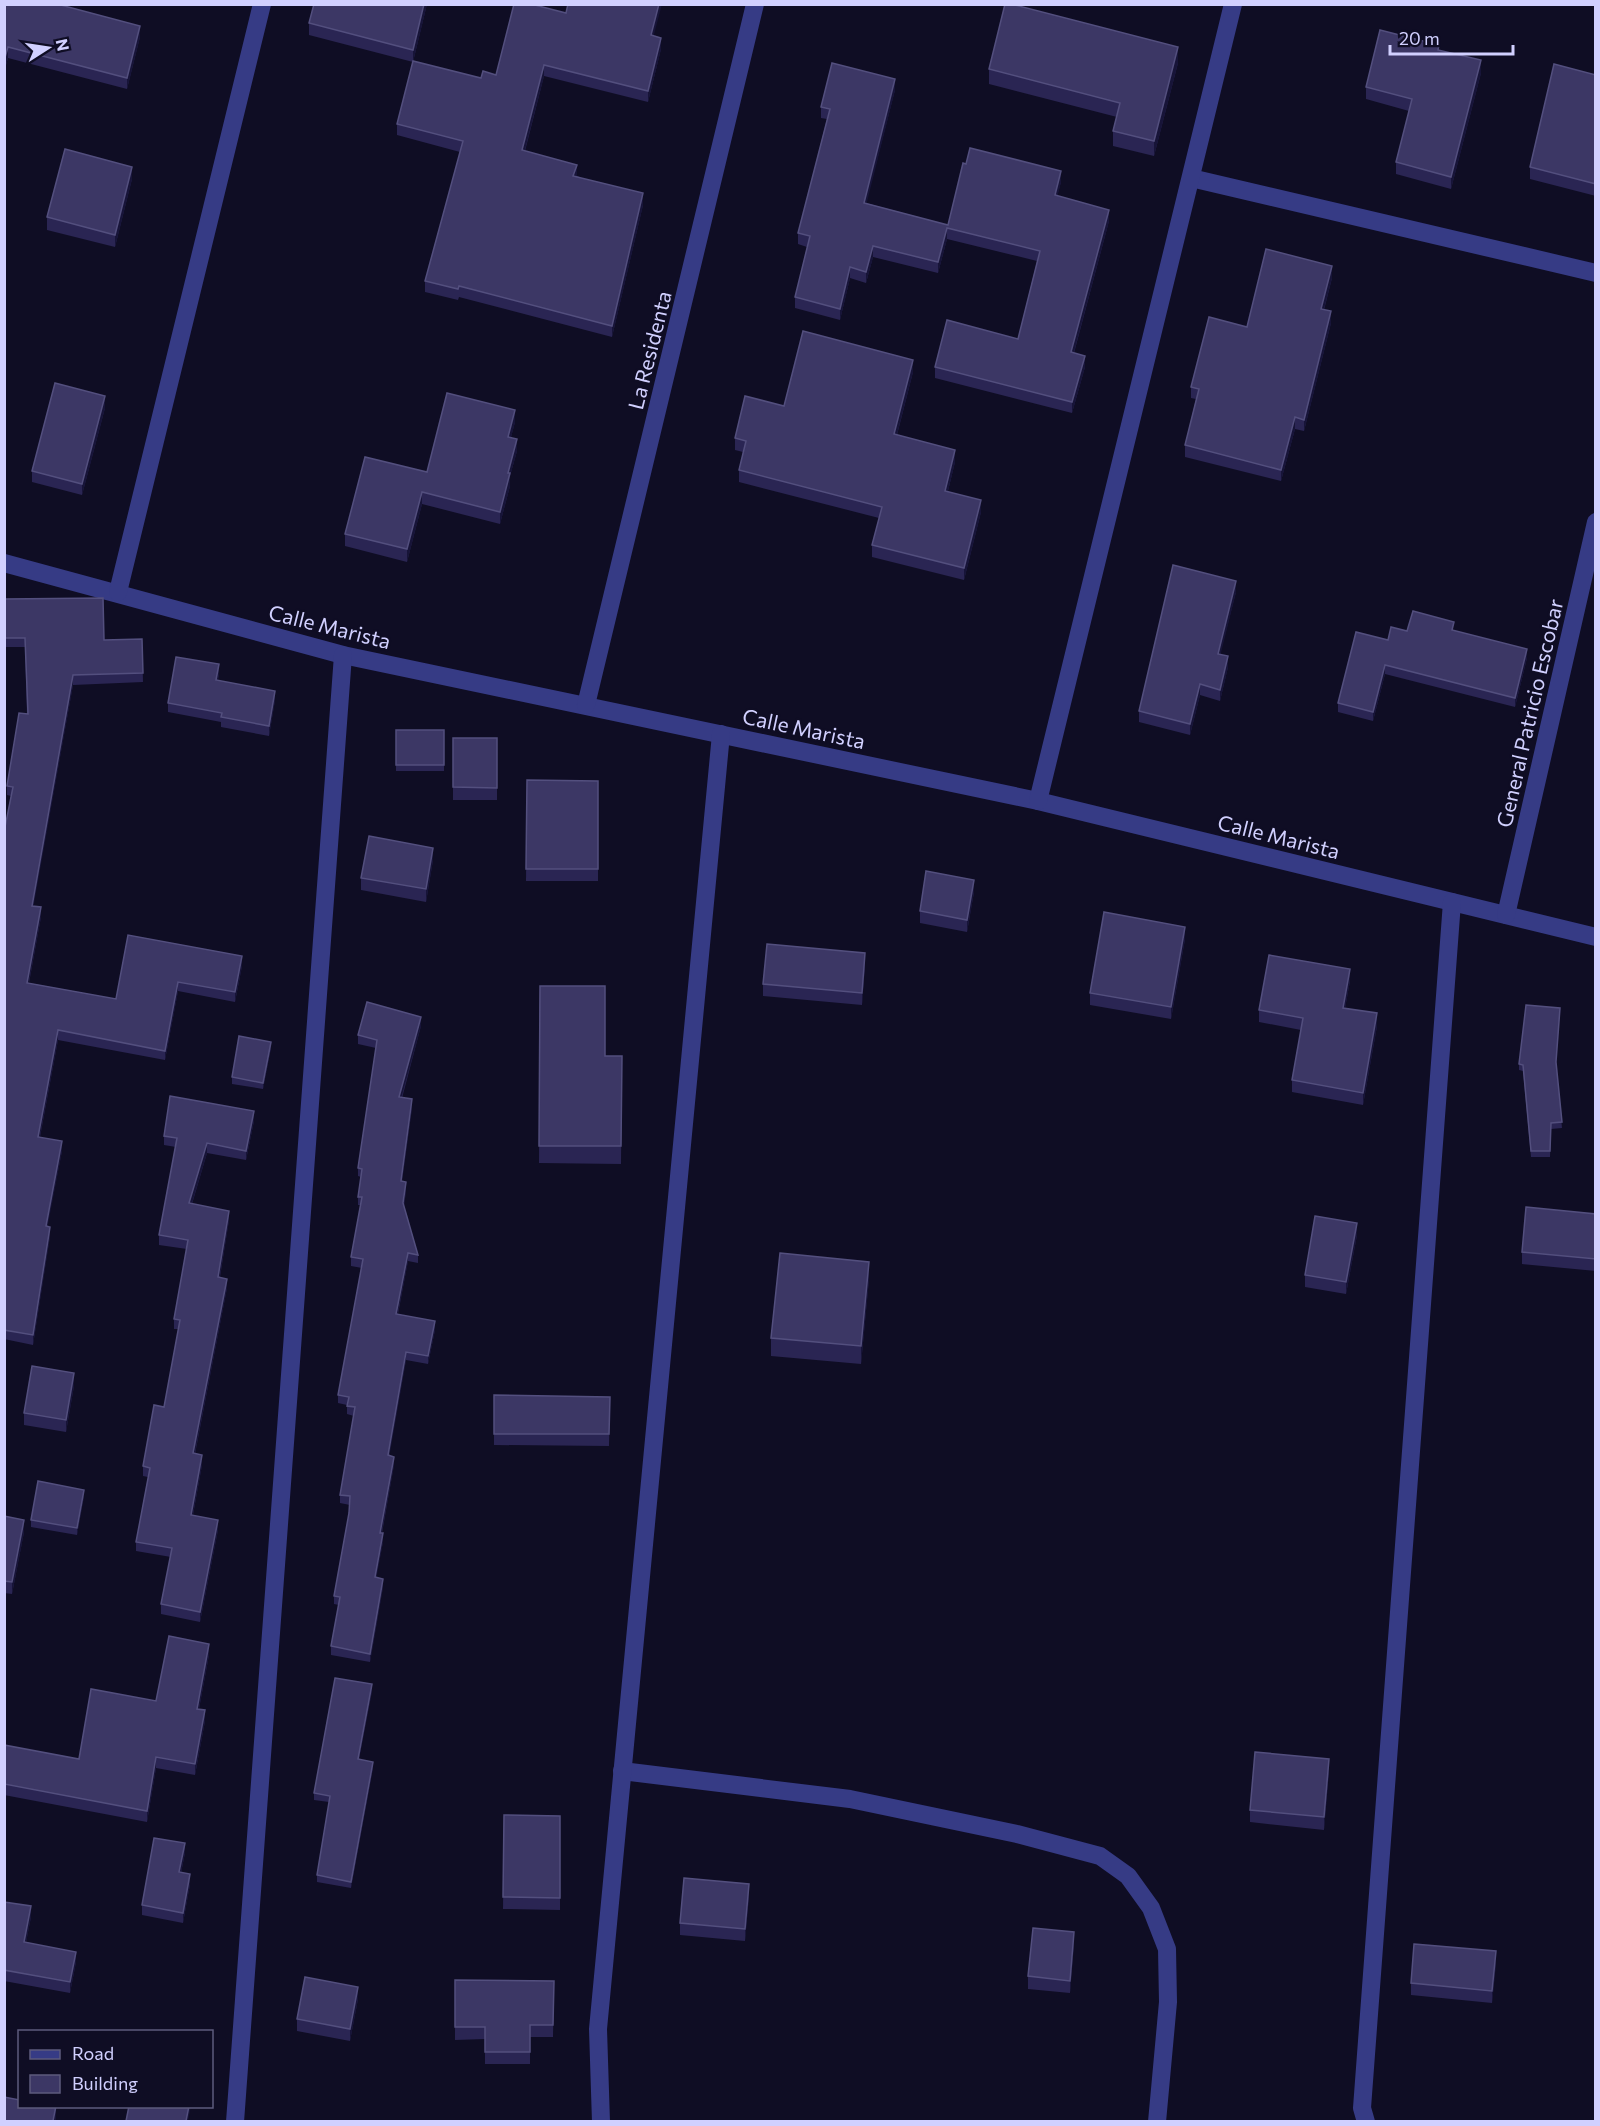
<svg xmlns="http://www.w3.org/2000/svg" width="1600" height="2126" font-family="Commissioner,sans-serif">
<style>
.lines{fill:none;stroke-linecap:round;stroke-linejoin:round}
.lane{stroke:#363b85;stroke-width:18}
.street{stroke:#363b85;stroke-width:18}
.wall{fill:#2a2553}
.shaded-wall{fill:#171438}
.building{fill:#3c3765;stroke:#534f7e;stroke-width:1.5}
.labels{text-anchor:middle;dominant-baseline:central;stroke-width:4.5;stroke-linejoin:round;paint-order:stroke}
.street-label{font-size:21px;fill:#d1d0ff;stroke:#0f0d24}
</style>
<rect width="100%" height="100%" fill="#0f0d24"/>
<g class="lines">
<path class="lane" d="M622,1771L850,1799L1017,1834L1100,1856L1128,1876L1151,1908L1167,1949L1168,2002L1157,2122"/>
<g class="street">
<path d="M1191,178L1596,273"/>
<path d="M4,563L343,655L1038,801L1596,937"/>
<path d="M118,592L262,4"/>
<path d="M586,705L755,4"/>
<path d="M1038,801L1233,4"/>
<path d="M1506,915L1596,522"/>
<path d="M235,2122L343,655"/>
<path d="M601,2122L598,2029L721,734"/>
<path d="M1366,2122L1362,2108L1452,902"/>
</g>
</g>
<g class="wall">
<path d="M4,4L140,37L127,89L8,58L4,72Z"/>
<path d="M314,4H427L413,62L309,35V23Z"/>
<path d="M654,36L661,49L648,102L544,76L525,151L577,176L643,205L612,337L459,297L458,300L425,292V281L460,152L397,135V124L481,78Z"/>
<path d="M1439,50L1481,73L1451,189L1396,174V162L1409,111L1366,99V87Z"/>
<path d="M1178,63L1154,156L1113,146V131L1117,117L989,84V69Z"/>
<path d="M1596,75V196L1530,179V167Z"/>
<path d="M895,90L866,203L948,225L1061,182L1057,196L1109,221L1074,353L1085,367L1072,413L935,378V367L1018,339L1037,261L947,239L938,273L873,257L866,283L850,278L840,320L795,308V297L807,247L798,244V233L827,119L821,118V107Z"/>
<path d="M132,179L115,247L47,230V217Z"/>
<path d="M1332,278L1324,310L1331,323L1304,431L1295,429L1281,481L1185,457V445L1196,399L1191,398V387L1247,327Z"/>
<path d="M913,372L897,435L955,462L948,491L981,512L964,580L872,557V545L879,518L739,482V470L743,452L735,450V438L784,406Z"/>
<path d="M105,408L82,495L32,482V471Z"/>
<path d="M515,422L511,437L517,451L510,476V486L500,524L422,504L407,562L345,546V534L427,472Z"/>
<path d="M1236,592L1220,654L1228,667L1220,701L1200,695L1190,735L1139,722V711Z"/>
<path d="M4,599L104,640L142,639L143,682L73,685L33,906L41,917L29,983L116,999L128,935L242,966L235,1002L178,991L165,1060L58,1040L40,1137L62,1151L47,1226L50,1236L33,1345L4,1339V832L11,796L7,795V786L27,714L25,647H4Z"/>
<path d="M1407,631H1454L1527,658L1515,707L1385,674L1373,721L1338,712V703L1388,640Z"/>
<path d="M219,674L218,680L275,700L269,736L221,727V722L168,712V703Z"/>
<rect x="396" y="730" width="48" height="41"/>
<rect x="453" y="738" width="44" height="62"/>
<path d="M527,780L598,781V881H526Z"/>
<path d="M433,860L426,902L361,890V878Z"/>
<path d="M974,892L967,932L920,923V911Z"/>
<path d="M1185,939L1171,1019L1090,1005V993Z"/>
<path d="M865,965L862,1005L763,996V984Z"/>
<path d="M1350,981L1345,1008L1377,1026L1363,1105L1292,1092V1080L1301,1030L1259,1022V1010Z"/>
<path d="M540,986L605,1056H622L621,1164L539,1163Z"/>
<path d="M421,1026L402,1098L412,1108L402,1181L406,1191L404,1206L418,1255V1263L408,1261L398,1314L435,1330L428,1364L406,1360L389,1456L394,1465L382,1533L383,1542L376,1577L383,1587L370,1662L331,1655V1646L339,1605L334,1604V1596L349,1513L350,1505L340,1503V1495L354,1416L347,1414V1405L338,1403V1395L362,1268L351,1266V1257L361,1205H358V1197L361,1177L358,1176V1168L376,1048L358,1044V1035Z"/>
<path d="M271,1048L263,1089L232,1084V1077Z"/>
<path d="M1519,1064L1556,1065L1562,1128L1551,1129L1550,1157H1531L1523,1071L1519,1070Z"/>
<path d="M254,1121L246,1160L207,1153L192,1204L229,1220L220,1277L227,1288L195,1454L202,1465L193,1515L218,1530L200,1622L161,1614V1604L171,1557L136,1551V1542L148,1477L143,1476V1466L164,1407L179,1329H174V1319L187,1249L159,1245V1235L176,1147L164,1145V1136Z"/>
<path d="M1596,1214V1271L1522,1264V1252Z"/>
<path d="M1357,1235L1346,1294L1305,1287V1275Z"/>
<path d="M869,1279L861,1364L771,1356V1338Z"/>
<path d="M74,1386L66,1432L24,1425V1413Z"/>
<path d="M494,1395L610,1397L609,1446L494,1445Z"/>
<path d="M84,1496L77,1535L31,1527V1520Z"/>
<path d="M4,1516L24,1532L12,1594L4,1593Z"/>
<path d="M209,1655L199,1709L205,1721L195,1775L156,1768L147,1822L4,1795V1745L79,1759L156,1701Z"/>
<path d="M372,1691L359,1759L373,1768L351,1888L317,1882V1875L329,1802L314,1800V1793Z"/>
<path d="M1329,1771L1324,1830L1250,1822V1810Z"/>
<path d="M504,1815L560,1816V1910L503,1909Z"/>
<path d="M185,1853L181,1873L190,1884L183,1923L142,1915V1905Z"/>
<path d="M749,1896L745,1941L680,1935V1923Z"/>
<path d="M4,1902L31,1917L26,1942L76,1962L70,1993L4,1981Z"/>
<path d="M1074,1944L1070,1993L1028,1989V1976Z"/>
<path d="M1496,1963L1492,2003L1411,1995V1983Z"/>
<path d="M455,1980L554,1981L553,2037H530V2064H485V2039L455,2040Z"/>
<path d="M358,1999L350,2041L297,2031V2019Z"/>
</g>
<g class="shaded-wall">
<path d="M424,4H427L413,62V50Z"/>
<path d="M659,4H662L651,46V35Z"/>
<path d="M140,26V37L127,89V78Z"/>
<path d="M661,38V49L648,102V91Z"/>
<path d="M8,47V58L4,72V61Z"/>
<path d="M1178,47V63L1154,156V141Z"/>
<path d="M1481,60V73L1451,189V177Z"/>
<path d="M544,65V76L522,161V150Z"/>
<path d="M895,79V90L864,214V203Z"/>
<path d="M577,165V176H573Z"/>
<path d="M132,167V179L115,247V235Z"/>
<path d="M1061,171V182L1055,206V195Z"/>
<path d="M643,193V205L612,337V326Z"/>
<path d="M1109,210V221L1071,363V352Z"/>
<path d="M947,228V239L938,273V262Z"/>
<path d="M873,246V257L866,283V272Z"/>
<path d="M1332,266V278L1321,320V309Z"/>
<path d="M850,267V278L840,320V309Z"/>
<path d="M1331,311V323L1304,431V420Z"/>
<path d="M1085,356V367L1072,413V402Z"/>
<path d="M913,360V372L894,446V434Z"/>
<path d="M105,396V408L82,495V484Z"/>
<path d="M515,410V422L508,449V437Z"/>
<path d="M1295,417V429L1281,481V470Z"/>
<path d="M517,439V451L510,476V486L500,524V512L508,473Z"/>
<path d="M955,450V462L945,503V491Z"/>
<path d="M422,492V504L407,562V549Z"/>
<path d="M981,500V512L964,580V568Z"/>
<path d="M1236,581V592L1218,665V654Z"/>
<path d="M1527,649V658L1515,707V698Z"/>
<path d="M1228,656V667L1220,701V690Z"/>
<path d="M219,664V674L216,689V680Z"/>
<path d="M1385,665V674L1373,721V712Z"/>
<path d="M73,675V685L32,915V906Z"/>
<path d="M1200,684V695L1190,735V724Z"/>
<path d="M275,691V700L269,736V726Z"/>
<path d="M433,848V860L426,902V889Z"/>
<path d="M974,880V892L967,932V920Z"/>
<path d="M41,907V917L27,992V983Z"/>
<path d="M1185,927V939L1171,1019V1007Z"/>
<path d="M865,953V965L862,1005V993Z"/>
<path d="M242,956V966L235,1002V992Z"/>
<path d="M1350,969V981L1343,1020V1008Z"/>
<path d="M178,982V991L165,1060V1051Z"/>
<path d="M1377,1013V1026L1363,1105V1093Z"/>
<path d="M421,1017V1026L399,1106V1097Z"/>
<path d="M58,1030V1040L38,1146V1137Z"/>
<path d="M271,1042V1048L263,1089V1083Z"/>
<path d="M412,1099V1108L401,1190V1181Z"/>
<path d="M254,1111V1121L246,1160V1151Z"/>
<path d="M62,1141V1151L46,1235V1226Z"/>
<path d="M207,1143V1153L189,1213V1203Z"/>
<path d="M406,1182V1191L403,1212V1203Z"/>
<path d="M229,1211V1220L218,1287V1277Z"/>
<path d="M1357,1223V1235L1346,1294V1282Z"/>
<path d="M50,1227V1236L33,1345V1335Z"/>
<path d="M408,1253V1261L396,1322V1314Z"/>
<path d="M869,1262V1279L861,1364V1346Z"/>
<path d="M227,1279V1288L193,1463V1453Z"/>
<path d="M435,1321V1330L428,1364V1356Z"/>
<path d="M406,1352V1360L388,1464V1455Z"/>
<path d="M74,1373V1386L66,1432V1420Z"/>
<path d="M202,1455V1465L191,1525V1515Z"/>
<path d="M394,1457V1465L380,1541V1533Z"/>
<path d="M84,1490V1496L77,1535V1528Z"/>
<path d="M24,1520V1532L12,1594V1582Z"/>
<path d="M218,1520V1530L200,1622V1612Z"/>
<path d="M383,1533V1542L375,1586V1577Z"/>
<path d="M383,1579V1587L370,1662V1654Z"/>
<path d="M209,1644V1655L197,1719V1709Z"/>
<path d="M372,1684V1691L358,1765V1759Z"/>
<path d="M205,1710V1721L195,1775V1764Z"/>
<path d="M156,1757V1768L147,1822V1811Z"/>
<path d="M1329,1759V1771L1324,1830V1817Z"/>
<path d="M373,1762V1768L351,1888V1882Z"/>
<path d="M185,1843V1853L179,1882V1872Z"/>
<path d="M190,1874V1884L183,1923V1913Z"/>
<path d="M749,1884V1896L745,1941V1929Z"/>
<path d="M31,1906V1917L24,1953V1942Z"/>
<path d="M1074,1932V1944L1070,1993V1981Z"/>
<path d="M1496,1951V1963L1492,2003V1991Z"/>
<path d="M76,1952V1962L70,1993V1982Z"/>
<path d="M358,1987V1999L350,2041V2029Z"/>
<path d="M56,2106V2121H53Z"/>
<path d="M189,2106H191L188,2121H186Z"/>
</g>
<g class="building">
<path d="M4,4H57L140,26L127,78L8,47L4,61Z"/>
<path d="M314,4H424L413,50L309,23Z"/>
<path d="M514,4H531L566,13L568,4H659L651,35L661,38L648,91L544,65L522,150L577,165L573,176L643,193L612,326L459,286L458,289L425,281L463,141L397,124L413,61L481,78L483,71L496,75Z"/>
<path d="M1005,4H1011L1178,47L1154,141L1113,131L1120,103L989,69Z"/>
<path d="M1380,30L1439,45L1438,50L1481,60L1451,177L1396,162L1412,99L1366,87Z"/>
<path d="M832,63L895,79L864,203L948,225L963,163L966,164L970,148L1061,171L1055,195L1109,210L1071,352L1085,356L1072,402L935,367L947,320L1018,339L1040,251L947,228L938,262L873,246L866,272L850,267L840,309L795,297L810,236L798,233L830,109L821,107Z"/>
<path d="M1554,64L1596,75V184L1530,167Z"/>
<path d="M65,149L132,167L115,235L47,217Z"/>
<path d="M1266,249L1332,266L1321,309L1331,311L1304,420L1295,417L1281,470L1185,445L1199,389L1191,387L1209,317L1247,327Z"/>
<path d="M803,331L913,360L894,434L955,450L945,491L981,500L964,568L872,545L882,507L739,470L746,441L735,438L745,396L784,406Z"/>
<path d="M55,383L105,396L82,484L32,471Z"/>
<path d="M447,393L515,410L508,437L517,439L508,473H510L500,512L422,492L407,549L345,534L365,457L427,472Z"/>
<path d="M1173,565L1236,581L1218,654L1228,656L1220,690L1200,684L1190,724L1139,711Z"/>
<path d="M103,598L104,640L142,639L143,673L73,675L32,906L41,907L27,983L116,999L128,935L242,956L235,992L178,982L165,1051L58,1030L38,1137L62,1141L46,1226L50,1227L33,1335L4,1330V832L13,787L7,786L19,713L28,714L25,638H4V599Z"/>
<path d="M1413,611L1454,622L1452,630L1527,649L1515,698L1385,665L1373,712L1338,703L1356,632L1388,640L1391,627L1407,631Z"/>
<path d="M176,657L219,664L216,680L275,691L269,726L221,717L222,713L168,703Z"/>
<rect x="396" y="730" width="48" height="35"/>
<path d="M453,738H497V788L453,787Z"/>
<path d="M527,780L598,781V869H526Z"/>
<path d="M369,836L433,848L426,889L361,878Z"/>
<path d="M926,871L974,880L967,920L920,911Z"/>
<path d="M1104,912L1185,927L1171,1007L1090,993Z"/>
<path d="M767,944L865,953L862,993L763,984Z"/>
<path d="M1269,955L1350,969L1343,1008L1377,1013L1363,1093L1292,1080L1303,1018L1259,1010Z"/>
<path d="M540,986H605V1056H622L621,1146H539Z"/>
<path d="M367,1002L421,1017L399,1097L412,1099L401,1181L406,1182L403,1203L418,1255L408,1253L396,1314L435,1321L428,1356L406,1352L388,1455L394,1457L380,1533H383L375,1577L383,1579L370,1654L331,1646L340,1597L334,1596L349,1513L350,1496L340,1495L355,1407L347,1406L349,1397L338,1395L363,1259L351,1257L362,1197H358L362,1169L358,1168L377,1040L358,1035Z"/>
<path d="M1526,1005L1560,1008L1556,1062L1562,1122L1551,1123L1550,1151H1531L1523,1065L1519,1064Z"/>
<path d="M239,1036L271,1042L263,1083L232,1077Z"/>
<path d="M170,1096L254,1111L246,1151L207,1143L189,1203L229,1211L218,1277L227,1279L193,1453L202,1455L191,1515L218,1520L200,1612L161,1604L172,1548L136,1542L150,1468L143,1466L154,1405L164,1407L180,1320L174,1319L188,1240L159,1235L177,1138L164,1136Z"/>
<path d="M1526,1207L1596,1214V1259L1522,1252Z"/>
<path d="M1315,1216L1357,1223L1346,1282L1305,1275Z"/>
<path d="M780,1253L869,1262L861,1346L771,1338Z"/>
<path d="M32,1366L74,1373L66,1420L24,1413Z"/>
<path d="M494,1395L610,1397L609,1434H494Z"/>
<path d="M38,1481L84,1490L77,1528L31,1520Z"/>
<path d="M4,1516L24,1520L12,1582L4,1581Z"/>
<path d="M169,1636L209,1644L197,1709L205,1710L195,1764L156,1757L147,1811L4,1784V1745L79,1759L91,1689L156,1701Z"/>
<path d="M335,1678L372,1684L358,1759L373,1762L351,1882L317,1875L330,1796L314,1793Z"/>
<path d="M1255,1752L1329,1759L1324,1817L1250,1810Z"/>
<path d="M504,1815L560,1816V1898L503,1897Z"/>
<path d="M154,1838L185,1843L179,1872L190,1874L183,1913L142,1905Z"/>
<path d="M684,1878L749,1884L745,1929L680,1923Z"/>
<path d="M4,1902L31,1906L24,1942L76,1952L70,1982L4,1970Z"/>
<path d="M1033,1928L1074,1932L1070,1981L1028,1976Z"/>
<path d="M1414,1944L1496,1951L1492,1991L1411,1983Z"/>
<path d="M305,1977L358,1987L350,2029L297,2019Z"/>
<path d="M455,1980L554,1981L553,2025H530V2052H485V2027H455Z"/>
<path d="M4,2097L20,2100V2106H56L53,2121H4Z"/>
<path d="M129,2106H189L186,2121H126Z"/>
</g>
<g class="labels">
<g class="street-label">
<text transform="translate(649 350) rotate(-76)">La Residenta</text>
<text transform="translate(330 626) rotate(14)">Calle Marista</text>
<text transform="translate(1529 713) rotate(-77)">General Patricio Escobar</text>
<text transform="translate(804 728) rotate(12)">Calle Marista</text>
<text transform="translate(1279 836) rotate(14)">Calle Marista</text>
</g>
</g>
<rect width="1600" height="2126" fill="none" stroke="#d1d0ff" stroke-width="12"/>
<rect x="18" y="2030" width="195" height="78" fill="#0f0d24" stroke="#5d5b7c" stroke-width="1.5"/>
<rect x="30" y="2050" width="30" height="9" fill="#363b85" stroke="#5d5b7c" stroke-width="1.5"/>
<text x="72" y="2060" font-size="18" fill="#d1d0ff">Road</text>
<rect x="30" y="2075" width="30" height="18" fill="#3c3765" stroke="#5d5b7c" stroke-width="1.5"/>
<text x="72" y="2090" font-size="18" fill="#d1d0ff">Building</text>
<g transform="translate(48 48) rotate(78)" stroke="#0f0d24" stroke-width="4.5" paint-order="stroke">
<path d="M0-4.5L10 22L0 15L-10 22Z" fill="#d1d0ff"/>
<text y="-9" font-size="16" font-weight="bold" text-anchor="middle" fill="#d1d0ff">N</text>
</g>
<path d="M1390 45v9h123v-9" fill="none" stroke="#d1d0ff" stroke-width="3"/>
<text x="1399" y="45" font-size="18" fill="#d1d0ff" stroke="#0f0d24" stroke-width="4.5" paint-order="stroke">20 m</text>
</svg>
